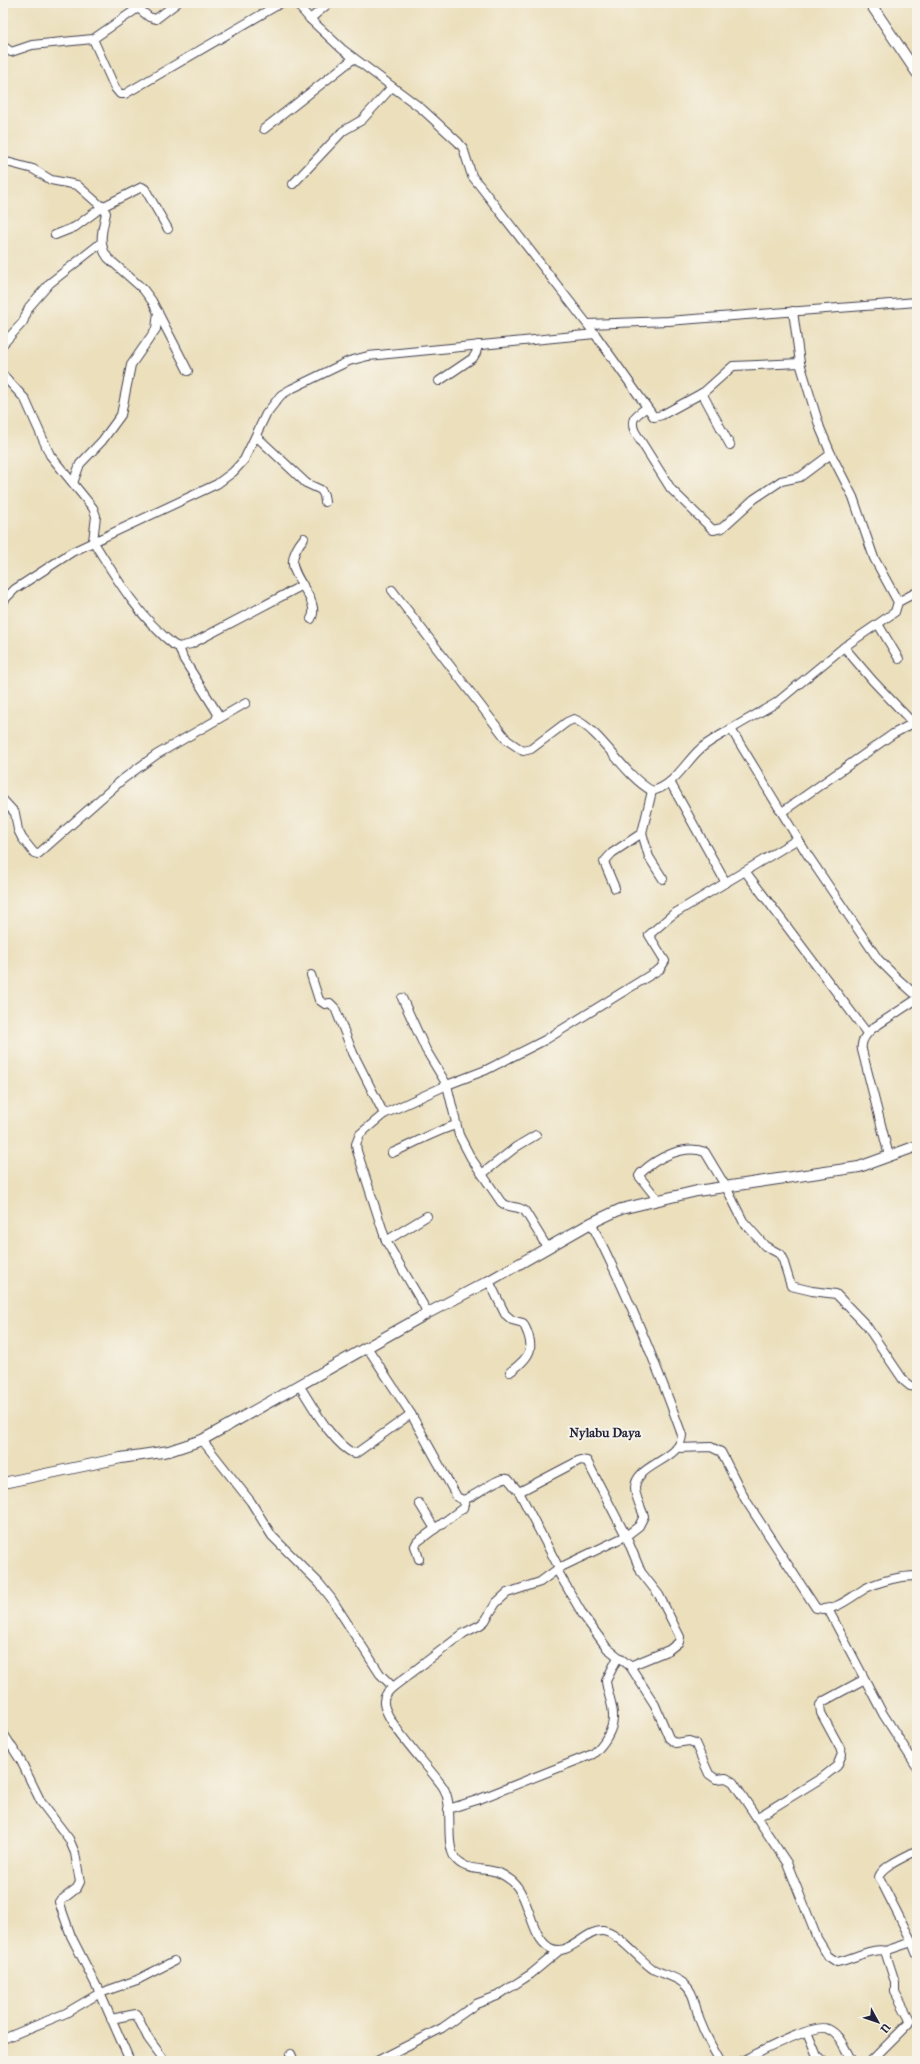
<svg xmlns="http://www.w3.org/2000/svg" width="920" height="2064" font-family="'IM FELL French Canon',serif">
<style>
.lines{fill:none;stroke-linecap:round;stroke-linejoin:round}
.minor-casing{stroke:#403e4e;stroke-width:10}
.tertiary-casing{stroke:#403e4e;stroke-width:12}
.minor{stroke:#fff;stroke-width:8}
.tertiary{stroke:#fff;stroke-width:10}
.labels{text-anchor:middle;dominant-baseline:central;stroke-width:4;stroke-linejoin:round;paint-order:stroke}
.quarter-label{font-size:13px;font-weight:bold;fill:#22223b;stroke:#f7f3e8}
</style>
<rect width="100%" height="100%" fill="#f7f3e8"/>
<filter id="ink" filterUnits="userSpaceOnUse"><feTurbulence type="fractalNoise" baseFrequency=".025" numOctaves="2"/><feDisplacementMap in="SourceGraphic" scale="8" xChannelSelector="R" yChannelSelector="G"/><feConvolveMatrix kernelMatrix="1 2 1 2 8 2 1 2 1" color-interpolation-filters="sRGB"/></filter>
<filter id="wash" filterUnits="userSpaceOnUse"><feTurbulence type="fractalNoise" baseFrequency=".012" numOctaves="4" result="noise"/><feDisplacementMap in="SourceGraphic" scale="16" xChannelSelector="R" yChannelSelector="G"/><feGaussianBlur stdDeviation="0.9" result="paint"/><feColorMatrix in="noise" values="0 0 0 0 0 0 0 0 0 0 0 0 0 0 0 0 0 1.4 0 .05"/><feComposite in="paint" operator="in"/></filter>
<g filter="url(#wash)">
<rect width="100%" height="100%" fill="#ebdfbc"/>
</g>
<g filter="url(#ink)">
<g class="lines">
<defs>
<g id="minor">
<path d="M296,3L310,19L342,49L422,109L458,142L463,148L472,176L480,186L595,334L654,417L662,415L704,392L733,366L800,363L820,428L831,454L853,497L874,558L898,602L895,612L844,647L776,703L731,729L807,854L853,922L878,959L898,979L917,996"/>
<path d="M310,19L329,3"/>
<path d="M93,39L115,88L120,94H125L281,3"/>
<path d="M3,46L11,52L32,45L93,39L138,8L149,17L156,19L177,3"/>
<path d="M264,129L353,59"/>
<path d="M3,161L33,169L51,180L77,185L102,207L142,187L145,189L168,229"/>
<path d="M293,184L343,131L362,120L392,87"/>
<path d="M55,235L75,227L102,207L106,213C103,228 97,244 108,258L143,289L152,301L188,371"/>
<path d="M793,311L800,363"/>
<path d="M588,324L668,321L917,302"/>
<path d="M3,344L23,322L29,307L50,283L101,243"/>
<path d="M3,375L25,399L50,455L93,508L96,516L93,541C116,578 139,617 174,645L179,647L191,644L303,585"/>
<path d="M439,381L473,358L476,353L478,345"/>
<path d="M702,393L730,445"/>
<path d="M646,408C636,415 629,419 635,432L671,489L713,530L722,528L754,499L781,481L800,477L831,454"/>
<path d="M256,436L306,483L321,490L324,495L325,502"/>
<path d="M73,483L80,464L102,441L121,415L131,365L156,329L158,312"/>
<path d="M304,538C299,544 294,551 293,560C290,577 322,602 311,619"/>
<path d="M392,590L507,740L523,751L531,749L567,722L574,719C602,731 622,774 652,791C673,786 683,766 698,751C707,742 720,736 731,729"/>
<path d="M3,601L15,589L72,552L217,484L233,472L244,460L266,414L281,395L291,389L349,361L368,356L595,334"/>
<path d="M898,602L917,592"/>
<path d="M878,624L899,659"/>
<path d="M179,647L183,658L218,714L216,720"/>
<path d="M844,647L873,681L913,723"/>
<path d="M670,782L726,883"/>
<path d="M3,800L15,813L18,830L22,838L34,853L38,854L123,779L156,755L246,703"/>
<path d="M782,812L893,734L917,721"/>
<path d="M642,833L649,857L663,879"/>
<path d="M745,871L867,1033"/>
<path d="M615,888L604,862L612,853L642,833L652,791"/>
<path d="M311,975L319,1000L325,1004L330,1003L335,1008L353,1053L384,1114"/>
<path d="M402,998L426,1050L447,1085L459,1135L471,1158L501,1202C509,1209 517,1205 525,1211L547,1247"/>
<path d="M392,1153C413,1144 433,1132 456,1125"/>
<path d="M889,1156L862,1050C860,1041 866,1034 873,1028L917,999"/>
<path d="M482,1174L516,1147L536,1135"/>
<path d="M658,1200L639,1176L641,1173C656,1158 684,1144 705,1152L726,1187L743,1221L765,1246L780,1254L783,1260L791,1286L812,1291L836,1294L866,1325L904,1381L910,1386L917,1387"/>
<path d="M591,1223C627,1292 656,1363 682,1435C681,1461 634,1464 635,1489C636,1498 641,1508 644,1516L639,1526L626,1536L559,1568L540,1582L507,1593L496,1603L485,1621L480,1625L464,1633L393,1687C389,1691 384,1695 384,1701C382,1719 431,1769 443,1787C455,1806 444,1842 455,1858C463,1871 484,1868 497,1872C502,1874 508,1878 512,1881C531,1898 530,1937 550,1948C569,1958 586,1929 603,1931C619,1933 639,1960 653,1969C662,1974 674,1976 683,1983C695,1992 695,2008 700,2021C705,2034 713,2049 720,2061"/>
<path d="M386,1241L427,1216"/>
<path d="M489,1281L505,1314L512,1320L523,1323C536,1347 532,1356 510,1372"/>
<path d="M428,1313L386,1241L357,1151L356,1144L360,1134L384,1114L447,1085L486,1070L545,1040L660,969L665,961L649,935L672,915L798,839"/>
<path d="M367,1347L411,1414L457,1497L463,1500C476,1497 497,1476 508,1479L519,1492L559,1568"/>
<path d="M299,1385C312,1405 333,1445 355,1454L411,1414"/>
<path d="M202,1440L251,1502L272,1536L319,1583L331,1598L380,1674L393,1687"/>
<path d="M677,1448L711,1447L721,1452L745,1499L816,1608C834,1613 851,1597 866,1588C880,1581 901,1576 917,1576"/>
<path d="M519,1492L580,1460L587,1461L626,1536L641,1572L659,1595L680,1637L679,1642L669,1650L630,1666"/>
<path d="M419,1503L435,1529"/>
<path d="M419,1559L415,1546L417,1542L463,1508L465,1500"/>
<path d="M557,1570L583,1615L607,1648L630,1666L655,1705L669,1738L675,1743L689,1741L695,1743L709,1774L716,1779L726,1778L733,1782L787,1863L817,1938L828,1956L837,1962C850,1960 874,1947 885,1951L895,1982V1992L910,2020L908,2024L871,2061"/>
<path d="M828,1609L883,1714L917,1767"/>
<path d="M3,1733L21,1761L41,1802L69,1839L75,1853L80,1882L77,1888L59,1902L71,1936L100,1993L130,2061"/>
<path d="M448,1809L477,1800L593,1754C603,1745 614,1730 613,1715C613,1704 607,1692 606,1681L618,1657"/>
<path d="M758,1817L823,1777L837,1766L842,1754L840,1748L821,1713L820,1705L824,1701L863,1680"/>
<path d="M912,1942L917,1955"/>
<path d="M885,1951L912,1942L879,1877C883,1865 906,1857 917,1850"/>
<path d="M111,2019L136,2014L148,2038L165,2061"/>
<path d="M807,2032L817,2056L823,2061"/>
<path d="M3,2039L66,2013L100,1993L137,1980L174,1961"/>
<path d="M291,2054L294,2061"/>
<path d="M377,2061L442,2028L476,2004L497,1996L531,1974L560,1950"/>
<path d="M742,2061C757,2054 815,2022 828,2029C841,2035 845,2050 852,2061"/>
</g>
<g id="tertiary">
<path d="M870,3L917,73"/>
<path d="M3,1483L121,1458L169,1451L202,1440L428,1313L489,1281L591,1223L621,1209L697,1191L859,1167L917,1146"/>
</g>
</defs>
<use href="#minor" class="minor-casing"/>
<use href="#tertiary" class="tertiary-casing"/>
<use href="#minor" class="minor"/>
<use href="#tertiary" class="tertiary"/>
</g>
</g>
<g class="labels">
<g class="quarter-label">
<text x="605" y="1432">Nylabu Daya</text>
</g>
</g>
<rect width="920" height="2064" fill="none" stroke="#f7f3e8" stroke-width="16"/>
<g transform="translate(878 2022) rotate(130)" stroke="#f7f3e8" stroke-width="3" paint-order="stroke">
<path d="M0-3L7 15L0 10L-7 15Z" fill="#22223b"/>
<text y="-6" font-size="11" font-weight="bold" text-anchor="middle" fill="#22223b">U</text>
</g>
</svg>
